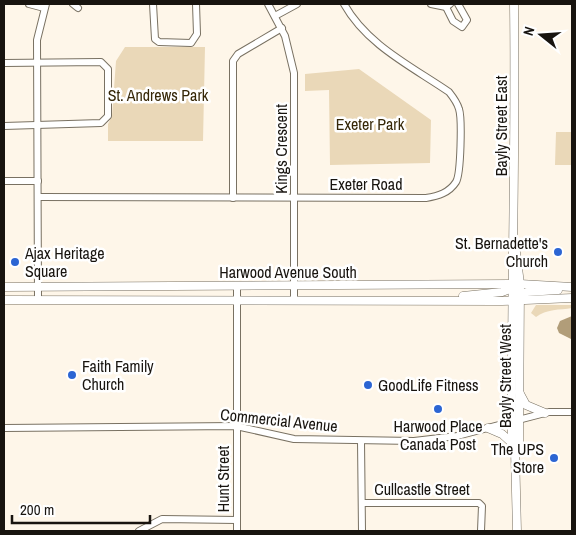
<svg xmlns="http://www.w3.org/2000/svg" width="576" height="535" font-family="'Archivo Narrow',sans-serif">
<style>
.green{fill:#ead8b8}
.water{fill:#b19d79}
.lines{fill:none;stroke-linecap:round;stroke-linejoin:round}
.minor-casing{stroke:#797162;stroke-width:8}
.major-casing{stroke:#797162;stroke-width:9}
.minor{stroke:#fff;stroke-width:6}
.major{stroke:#fff;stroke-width:8}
.poi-dot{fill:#2c65d3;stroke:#fff;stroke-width:2}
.labels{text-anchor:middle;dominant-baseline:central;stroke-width:5;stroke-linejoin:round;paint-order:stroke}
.park-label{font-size:16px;fill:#362707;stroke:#fff}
.street-label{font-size:16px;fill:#18140f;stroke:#fff}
.poi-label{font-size:16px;fill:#18140f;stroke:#fff;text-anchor:start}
</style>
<rect width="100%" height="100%" fill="#fef6e9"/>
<g class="green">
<path d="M125,47H205L203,141H108V124L112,116L116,61Z"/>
<path d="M359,69L431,120L430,163L330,165L329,90L305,91V74Z"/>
<path d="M556,132H572V165H555Z"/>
<path d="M536,305H572V308C560,310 546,309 536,317L531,313Z"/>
</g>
<path class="water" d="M572,316V338L571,339L559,333L557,328L560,321Z"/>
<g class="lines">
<defs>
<g id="minor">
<path d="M29,4L44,8"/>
<path d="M73,4L78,8"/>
<path d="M153,4L155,39L159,42L191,43L197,34L196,4"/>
<path d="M268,4L285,36L294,73V299"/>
<path d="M431,4L446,7L450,4"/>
<path d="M446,7L453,21L462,27L467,20L458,4"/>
<path d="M275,16L297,4"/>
<path d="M4,63L101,62L108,69V116L101,123L4,126"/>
<path d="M4,181H38"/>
<path d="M38,197L426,198C438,196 449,193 456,182C461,174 462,118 459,109C457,102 453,97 449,92C411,66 367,45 344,4"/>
<path d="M233,198V61L238,54L282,28"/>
<path d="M38,299L37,40L46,4"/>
<path d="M4,428L236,426L294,439L414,441L457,436L549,412H572"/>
<path d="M361,441L362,531"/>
<path d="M362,503H479L482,506L481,531"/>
<path d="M139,531L162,519L237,520"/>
<path d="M237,531V286"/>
</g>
<g id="major">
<path d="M514,4C516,150 511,296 512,443L515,451L517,531"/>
<path d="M4,287L520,284L572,287"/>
<path d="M463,296L502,292L515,287"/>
<path d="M516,296L527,292L558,290"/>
<path d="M4,300L502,301L572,298"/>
<path d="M519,392L526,405L545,413"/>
<path d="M488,428L502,434L512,443"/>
<path d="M515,451L519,443L520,284L516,252"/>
</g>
</defs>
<use href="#minor" class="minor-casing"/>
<use href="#major" class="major-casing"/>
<use href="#minor" class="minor"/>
<use href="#major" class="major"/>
</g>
<g class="poi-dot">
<circle cx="558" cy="252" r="5"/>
<circle cx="15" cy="262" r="5"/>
<circle cx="72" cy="375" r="5"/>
<circle cx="368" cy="385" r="5"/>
<circle cx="438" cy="409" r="5"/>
<circle cx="554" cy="458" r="5"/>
</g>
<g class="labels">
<g class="park-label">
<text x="158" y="95">St. Andrews Park</text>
<text x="370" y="124">Exeter Park</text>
</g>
<g class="street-label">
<text transform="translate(501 126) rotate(-90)">Bayly Street East</text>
<text transform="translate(281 149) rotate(-90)">Kings Crescent</text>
<text x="366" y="184">Exeter Road</text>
<text x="288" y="272">Harwood Avenue South</text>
<text transform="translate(505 376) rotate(-90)">Bayly Street West</text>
<text transform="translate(279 420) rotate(6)">Commercial Avenue</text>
<text transform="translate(223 479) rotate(-90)">Hunt Street</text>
<text x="422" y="489">Cullcastle Street</text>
</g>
<g class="poi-label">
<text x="548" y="243" text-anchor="end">St. Bernadette's<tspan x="548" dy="18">Church</tspan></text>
<text x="25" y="253">Ajax Heritage<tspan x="25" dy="18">Square</tspan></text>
<text x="82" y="366">Faith Family<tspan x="82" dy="18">Church</tspan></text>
<text x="378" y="385">GoodLife Fitness</text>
<text x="438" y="426" text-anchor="middle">Harwood Place<tspan x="438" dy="18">Canada Post</tspan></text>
<text x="544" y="449" text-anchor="end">The UPS<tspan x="544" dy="18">Store</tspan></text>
</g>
</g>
<rect width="576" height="535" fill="none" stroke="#18140f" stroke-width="10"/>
<g transform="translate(541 35) rotate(287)" stroke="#ffffff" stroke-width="4" paint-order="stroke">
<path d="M0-4L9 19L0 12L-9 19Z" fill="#18140f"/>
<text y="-8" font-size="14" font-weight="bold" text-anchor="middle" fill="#18140f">N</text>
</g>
<path d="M12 515v8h138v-8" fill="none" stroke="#18140f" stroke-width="2.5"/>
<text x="20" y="515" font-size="15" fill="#18140f" stroke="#ffffff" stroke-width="4" paint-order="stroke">200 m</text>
</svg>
